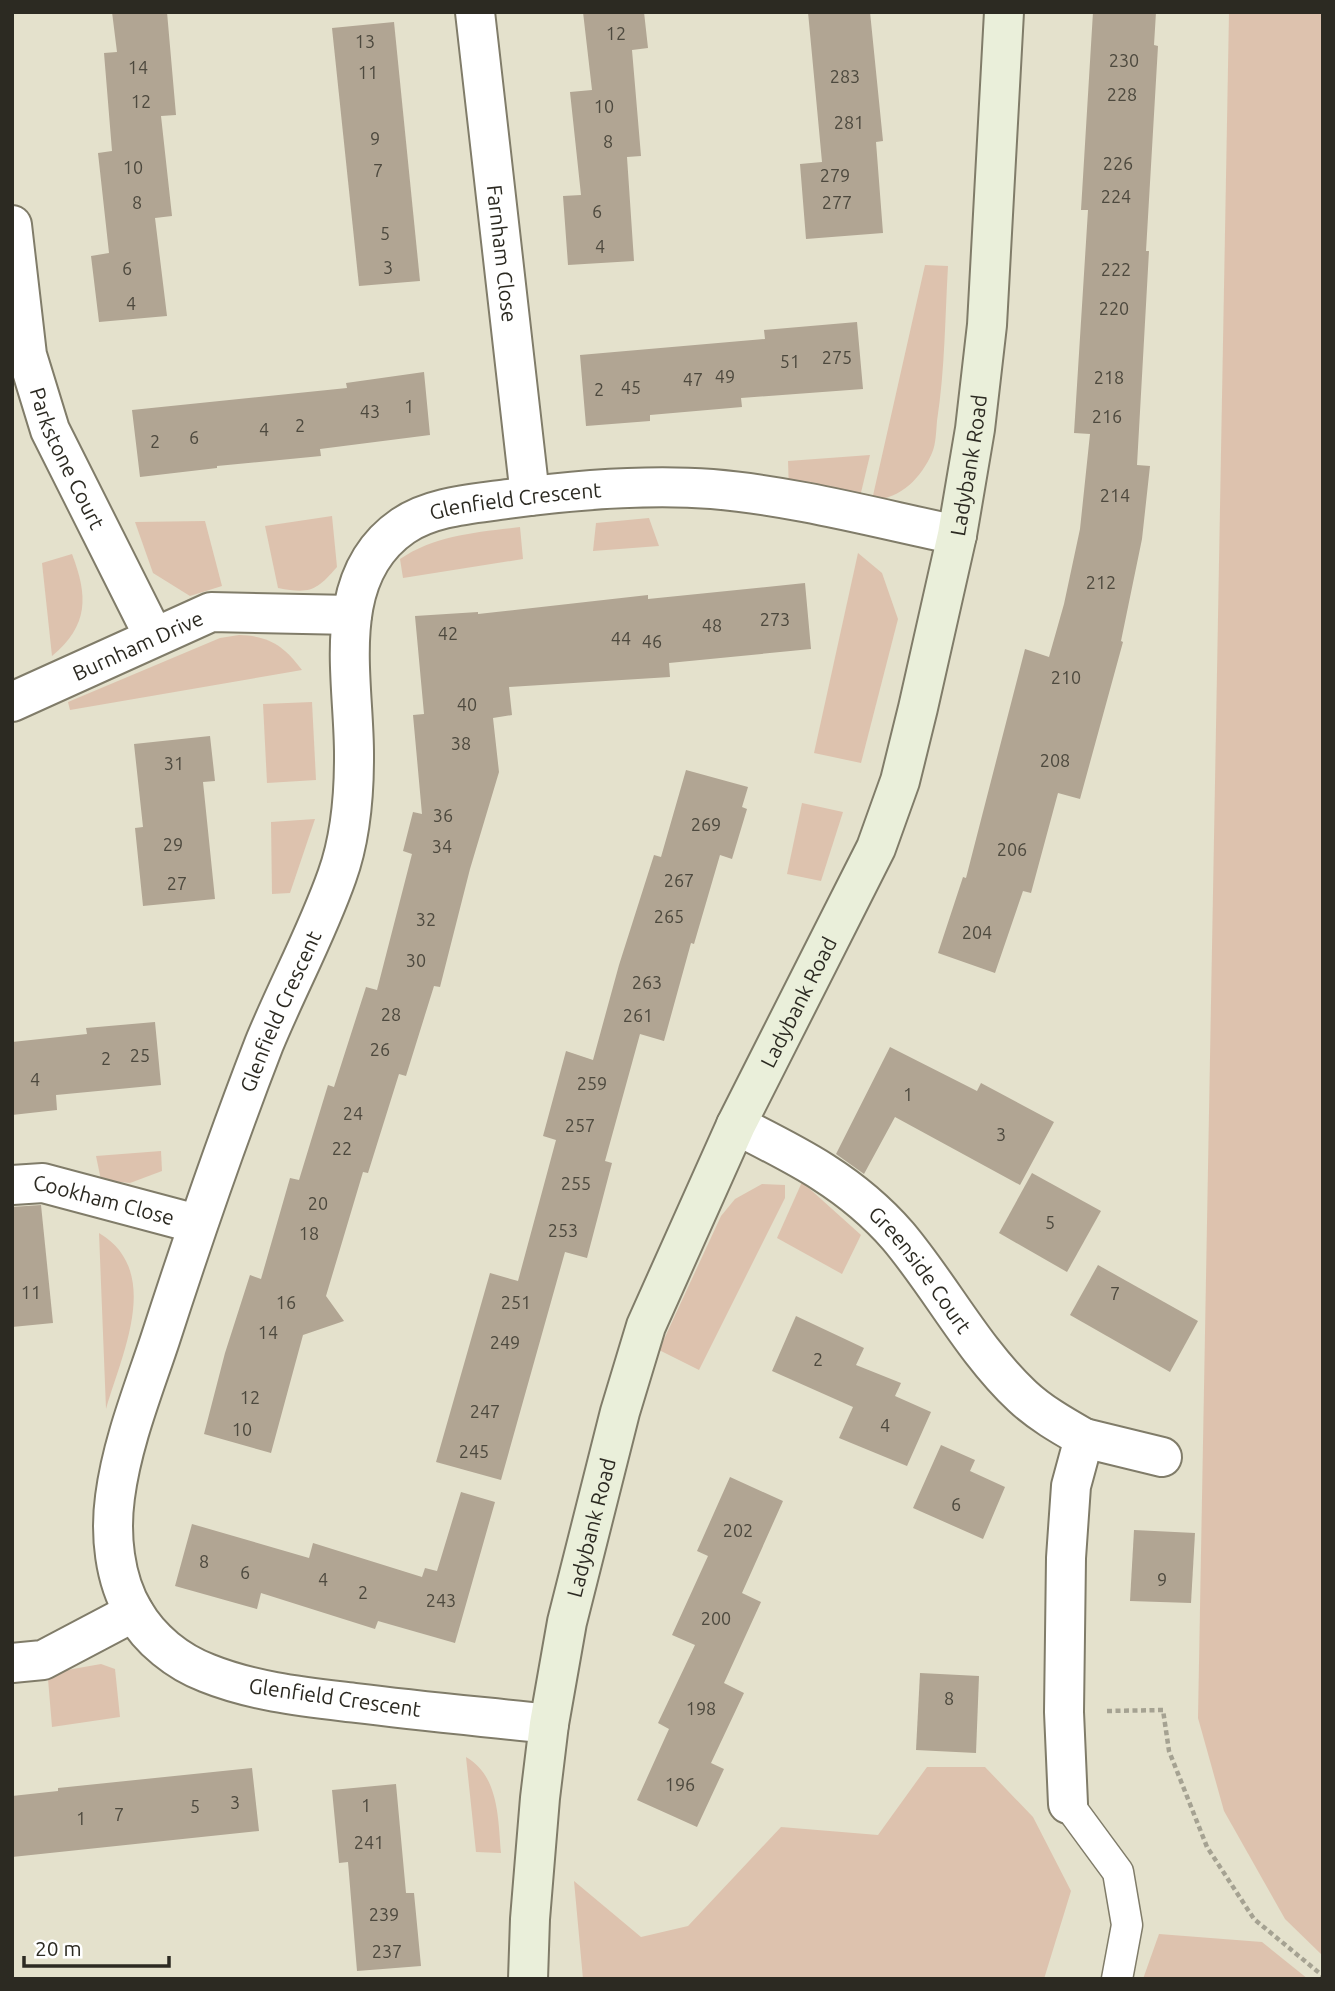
<svg xmlns="http://www.w3.org/2000/svg" width="1335" height="1991" font-family="Ubuntu,sans-serif">
<style>
.green{fill:#ddc2ae}
.building{fill:#b1a593}
.lines{fill:none;stroke-linecap:round;stroke-linejoin:round}
.lane-casing{stroke:#807c69;stroke-width:33}
.street-casing{stroke:#807c69;stroke-width:42}
.secondary-casing{stroke:#807c69;stroke-width:42}
.path{stroke:#a5a292;stroke-width:4.5;stroke-dasharray:5 3.5;stroke-linecap:butt}
.lane{stroke:#fff;stroke-width:30}
.street{stroke:#fff;stroke-width:38}
.secondary{stroke:#eaefda;stroke-width:38}
.labels{text-anchor:middle;dominant-baseline:central;stroke-width:6;stroke-linejoin:round;paint-order:stroke}
.number-label{font-size:18px;fill:#4d493e}
.street-label{font-size:21px;fill:#2c2a22;stroke:#fff}
</style>
<rect width="100%" height="100%" fill="#e4e1cc"/>
<g class="green">
<path d="M1229,12H1323V1956L1285,1919L1224,1811L1198,1718Z"/>
<path d="M925,265L948,266C945,317 945,370 937,421C936,432 936,444 932,453C921,478 901,499 872,500Z"/>
<path d="M870,455L859,501L789,492L788,461Z"/>
<path d="M332,516L337,567C316,591 310,594 278,588L265,526Z"/>
<path d="M649,518L659,546L593,551L596,523Z"/>
<path d="M205,521L222,586L190,596L153,573L135,522Z"/>
<path d="M520,527L523,559L403,578L400,559C435,535 478,532 520,527Z"/>
<path d="M858,553L882,573L898,619L861,763L814,753Z"/>
<path d="M72,554C88,596 89,625 52,656L42,563Z"/>
<path d="M239,635C270,636 284,646 302,670L70,710L68,702L220,638Z"/>
<path d="M312,702L316,780L267,783L263,704Z"/>
<path d="M802,803L843,812L821,881L787,874Z"/>
<path d="M315,819L290,893L272,894L271,822Z"/>
<path d="M161,1151L162,1171L130,1183L101,1180L96,1156Z"/>
<path d="M802,1182L861,1235L842,1274L777,1238Z"/>
<path d="M762,1184L785,1185V1198L699,1370L659,1350L721,1216L735,1199Z"/>
<path d="M99,1233C163,1271 122,1353 106,1409Z"/>
<path d="M101,1664L115,1669L120,1717L52,1727L48,1679L67,1670Z"/>
<path d="M466,1757C499,1776 498,1818 501,1853L476,1852Z"/>
<path d="M927,1767H985L1033,1817L1071,1891L1044,1979H583L574,1881L641,1937L688,1926L781,1827L878,1835Z"/>
<path d="M1159,1934L1262,1942L1308,1979H1143Z"/>
</g>
<g class="building">
<path d="M112,12H167L176,115L161,116L172,216L155,218L167,316L99,322L91,256L109,253L98,153L112,151L104,53L117,52Z"/>
<path d="M583,12H644L648,48L632,50L641,156L627,157L634,261L568,265L563,196L581,195L570,92L592,90Z"/>
<path d="M808,12H870L883,141L876,142L883,233L806,239L800,164L822,162Z"/>
<path d="M1093,12H1156L1154,45L1158,46L1146,251H1149L1137,465L1150,466L1142,539L1121,641L1123,642L1080,799L1058,793L1031,893L1023,891L995,973L938,953L963,877L966,878L1025,649L1049,657L1064,604L1080,529L1090,434L1074,433L1088,210H1081Z"/>
<path d="M394,22L420,281L359,286L332,28Z"/>
<path d="M857,322L863,389L741,398L742,407L650,415V421L586,426L580,355L765,339L764,330Z"/>
<path d="M424,372L430,435L320,449L321,456L217,466V468L140,477L132,410L347,388L346,383Z"/>
<path d="M805,583L811,649L669,663L670,677L509,687L512,715L493,718L499,772L470,869L440,987L434,986L406,1076L399,1074L368,1173L363,1172L326,1296L344,1321L303,1335L271,1453L204,1434L225,1353L250,1275L261,1279L290,1178L299,1180L328,1085L334,1087L366,987L377,990L412,854L403,851L413,812L422,814L413,715L424,714L415,616L478,612V614L648,595V599Z"/>
<path d="M210,736L215,781L203,782L215,899L143,906L135,828L143,827L134,744Z"/>
<path d="M686,770L748,787L742,807L747,809L732,859L720,855L694,944L691,943L664,1041L640,1034L605,1161L612,1163L587,1258L565,1252L501,1480L436,1462L490,1273L518,1281L556,1140L543,1136L566,1051L593,1060L619,965L654,855L661,857Z"/>
<path d="M155,1022L161,1085L56,1095L57,1110L12,1115V1042L87,1034L86,1028Z"/>
<path d="M890,1047L977,1091L981,1083L1054,1122L1020,1185L895,1117L864,1174L836,1154Z"/>
<path d="M1032,1173L1101,1211L1067,1272L999,1233Z"/>
<path d="M41,1205L53,1323L12,1327V1207Z"/>
<path d="M1098,1265L1198,1321L1170,1372L1070,1315Z"/>
<path d="M796,1316L864,1348L856,1365L901,1383L895,1396L931,1412L907,1466L839,1438L853,1407L772,1371Z"/>
<path d="M941,1445L975,1460L970,1471L1005,1487L983,1539L913,1508Z"/>
<path d="M730,1477L783,1501L742,1593L761,1602L724,1683L744,1693L711,1763L724,1769L697,1827L637,1800L669,1729L658,1723L695,1645L672,1635L708,1556L697,1551Z"/>
<path d="M461,1492L495,1502L455,1643L378,1621L375,1629L261,1593L257,1609L175,1586L192,1524L309,1558L313,1543L422,1577L425,1568L437,1571Z"/>
<path d="M1134,1530L1195,1533L1191,1603L1130,1601Z"/>
<path d="M920,1673L979,1676L976,1753L916,1750Z"/>
<path d="M252,1768L259,1831L12,1857V1796L58,1791V1788Z"/>
<path d="M396,1784L406,1893H414L421,1966L357,1971L348,1862L339,1863L332,1790Z"/>
</g>
<g class="lines">
<defs>
<path id="lane" d="M1068,1804L1118,1872L1127,1925L1117,1979"/>
<g id="street">
<path id="s1" d="M475,12L530,496"/>
<path id="s2" d="M12,225L27,355L50,430L154,637"/>
<path id="s3" d="M12,702L211,612L352,615"/>
<path id="s4" d="M736,1125C798,1156 852,1183 898,1236C941,1287 973,1350 1022,1396C1040,1413 1063,1426 1084,1438L1071,1486L1066,1558L1064,1712L1068,1804"/>
<path id="s5" d="M12,1185L43,1183L197,1224"/>
<path d="M1084,1438L1162,1457"/>
<path d="M12,1663L43,1660L134,1612"/>
<path id="s6" d="M549,1724C485,1717 420,1711 356,1703C306,1697 254,1692 207,1673C178,1662 150,1640 134,1612C114,1579 110,1534 115,1497C122,1443 143,1391 160,1340C192,1241 226,1142 264,1044C287,988 317,933 337,876C350,840 354,796 354,758C355,682 327,578 403,526C432,506 473,504 507,499C574,490 645,484 712,489C795,496 876,518 957,535"/>
</g>
<g id="secondary">
<path id="s7" d="M528,1979L530,1919L540,1798L549,1724L567,1622L620,1412L646,1326L736,1125L876,848L900,781L918,708L957,535L975,429L987,325L1004,12"/>
</g>
</defs>
<use href="#lane" class="lane-casing"/>
<use href="#street" class="street-casing"/>
<use href="#secondary" class="secondary-casing"/>
<path class="path" d="M1107,1711L1163,1710L1169,1751L1207,1847L1254,1919L1323,1976"/>
<use href="#lane" class="lane"/>
<use href="#street" class="street"/>
<use href="#secondary" class="secondary"/>
</g>
<g class="labels">
<g class="number-label">
<text x="616" y="33">12</text>
<text x="365" y="41">13</text>
<text x="1124" y="60">230</text>
<text x="138" y="67">14</text>
<text x="368" y="72">11</text>
<text x="845" y="76">283</text>
<text x="1122" y="94">228</text>
<text x="141" y="101">12</text>
<text x="604" y="106">10</text>
<text x="849" y="122">281</text>
<text x="375" y="138">9</text>
<text x="608" y="141">8</text>
<text x="1118" y="163">226</text>
<text x="133" y="167">10</text>
<text x="378" y="170">7</text>
<text x="835" y="175">279</text>
<text x="1116" y="196">224</text>
<text x="137" y="202">8</text>
<text x="837" y="202">277</text>
<text x="597" y="211">6</text>
<text x="385" y="233">5</text>
<text x="600" y="246">4</text>
<text x="388" y="267">3</text>
<text x="127" y="268">6</text>
<text x="1116" y="269">222</text>
<text x="131" y="303">4</text>
<text x="1114" y="308">220</text>
<text x="837" y="357">275</text>
<text x="790" y="361">51</text>
<text x="725" y="376">49</text>
<text x="1109" y="377">218</text>
<text x="693" y="379">47</text>
<text x="631" y="387">45</text>
<text x="599" y="389">2</text>
<text x="409" y="406">1</text>
<text x="370" y="411">43</text>
<text x="1107" y="416">216</text>
<text x="300" y="425">2</text>
<text x="264" y="429">4</text>
<text x="194" y="437">6</text>
<text x="155" y="441">2</text>
<text x="1115" y="495">214</text>
<text x="1101" y="582">212</text>
<text x="775" y="619">273</text>
<text x="712" y="625">48</text>
<text x="448" y="633">42</text>
<text x="621" y="638">44</text>
<text x="652" y="641">46</text>
<text x="1066" y="677">210</text>
<text x="467" y="704">40</text>
<text x="461" y="743">38</text>
<text x="1055" y="760">208</text>
<text x="174" y="763">31</text>
<text x="443" y="815">36</text>
<text x="706" y="824">269</text>
<text x="173" y="844">29</text>
<text x="442" y="846">34</text>
<text x="1012" y="849">206</text>
<text x="679" y="880">267</text>
<text x="177" y="883">27</text>
<text x="669" y="916">265</text>
<text x="426" y="919">32</text>
<text x="977" y="932">204</text>
<text x="416" y="960">30</text>
<text x="647" y="982">263</text>
<text x="391" y="1014">28</text>
<text x="638" y="1015">261</text>
<text x="380" y="1049">26</text>
<text x="140" y="1055">25</text>
<text x="106" y="1058">2</text>
<text x="35" y="1079">4</text>
<text x="592" y="1083">259</text>
<text x="908" y="1094">1</text>
<text x="353" y="1113">24</text>
<text x="580" y="1125">257</text>
<text x="1001" y="1134">3</text>
<text x="342" y="1148">22</text>
<text x="576" y="1183">255</text>
<text x="318" y="1203">20</text>
<text x="1050" y="1222">5</text>
<text x="563" y="1230">253</text>
<text x="309" y="1233">18</text>
<text x="31" y="1292">11</text>
<text x="1115" y="1293">7</text>
<text x="286" y="1302">16</text>
<text x="516" y="1302">251</text>
<text x="268" y="1332">14</text>
<text x="505" y="1342">249</text>
<text x="818" y="1359">2</text>
<text x="250" y="1397">12</text>
<text x="485" y="1411">247</text>
<text x="885" y="1425">4</text>
<text x="242" y="1429">10</text>
<text x="474" y="1451">245</text>
<text x="956" y="1504">6</text>
<text x="738" y="1530">202</text>
<text x="204" y="1561">8</text>
<text x="245" y="1572">6</text>
<text x="323" y="1579">4</text>
<text x="1162" y="1579">9</text>
<text x="363" y="1592">2</text>
<text x="441" y="1600">243</text>
<text x="716" y="1618">200</text>
<text x="949" y="1698">8</text>
<text x="701" y="1708">198</text>
<text x="680" y="1784">196</text>
<text x="235" y="1802">3</text>
<text x="366" y="1805">1</text>
<text x="195" y="1806">5</text>
<text x="119" y="1814">7</text>
<text x="81" y="1818">1</text>
<text x="369" y="1842">241</text>
<text x="384" y="1914">239</text>
<text x="387" y="1951">237</text>
</g>
<g class="street-label">
<text stroke="none"><textPath href="#s1" startOffset="243">Farnham Close</textPath></text>
<text stroke="none"><textPath href="#s2" startOffset="242">Parkstone Court</textPath></text>
<text stroke="none"><textPath href="#s7" startOffset="1591">Ladybank Road</textPath></text>
<text stroke="none"><textPath href="#s6" startOffset="1708">Glenfield Crescent</textPath></text>
<text stroke="none"><textPath href="#s3" startOffset="138">Burnham Drive</textPath></text>
<text stroke="none"><textPath href="#s7" startOffset="1024">Ladybank Road</textPath></text>
<text stroke="none"><textPath href="#s6" startOffset="1076">Glenfield Crescent</textPath></text>
<text stroke="none"><textPath href="#s5" startOffset="94">Cookham Close</textPath></text>
<text stroke="none"><textPath href="#s4" startOffset="238">Greenside Court</textPath></text>
<text stroke="none"><textPath href="#s7" startOffset="457">Ladybank Road</textPath></text>
<text transform="translate(335 1697) rotate(8)">Glenfield Crescent</text>
</g>
</g>
<rect width="1335" height="1991" fill="none" stroke="#2c2a22" stroke-width="28"/>
<path d="M24 1956v10h145v-10" fill="none" stroke="#2c2a22" stroke-width="3.5"/>
<text x="35" y="1956" font-size="21" fill="#2c2a22" stroke="#ffffff" stroke-width="5" paint-order="stroke">20 m</text>
</svg>
